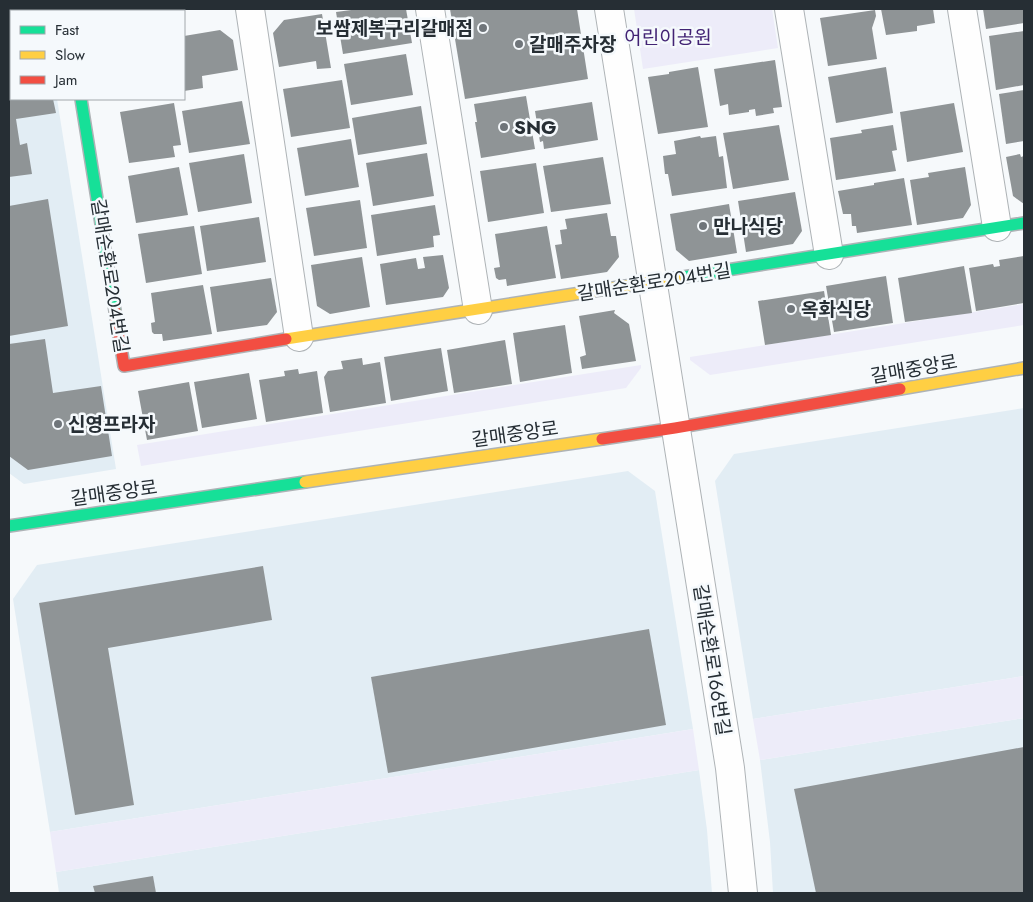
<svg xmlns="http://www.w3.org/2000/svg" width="1033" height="902" font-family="Jost,'Noto Sans KR',sans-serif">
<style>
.built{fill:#e2edf4}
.green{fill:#edecf9}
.building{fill:#8f9496}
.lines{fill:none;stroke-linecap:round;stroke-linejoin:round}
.street-casing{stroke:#aeb3b6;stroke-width:30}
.fast-casing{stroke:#aeb3b6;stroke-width:14}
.slow-casing{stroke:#aeb3b6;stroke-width:14}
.jam-casing{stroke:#aeb3b6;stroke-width:14}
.street{stroke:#fefefe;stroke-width:28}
.fast{stroke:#16e098;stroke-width:11}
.slow{stroke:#ffcf43;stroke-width:11}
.jam{stroke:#f24e42;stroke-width:11}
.poi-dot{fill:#6f757a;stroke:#f5f9fc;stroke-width:2}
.labels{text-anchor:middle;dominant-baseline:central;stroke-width:5;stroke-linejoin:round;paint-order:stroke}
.poi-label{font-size:19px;font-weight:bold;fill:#262e34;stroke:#f5f9fc;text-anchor:start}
.park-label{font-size:19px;fill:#422374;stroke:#f5f9fc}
.street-label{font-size:19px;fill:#262e34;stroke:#f5f9fc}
</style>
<rect width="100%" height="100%" fill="#f6f9fb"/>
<g class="built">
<path d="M9,59H11V99H57L116,469L24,484L9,473Z"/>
<path d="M1024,408V676L753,719L715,481L734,454Z"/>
<path d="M628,471L655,491L693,729L50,832L13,599L37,565Z"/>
<path d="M1024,718V893H773L770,842L760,760Z"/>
<path d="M699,770L707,830L712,893H59L56,872Z"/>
</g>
<g class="green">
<path d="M634,9H772L778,48L643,69Z"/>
<path d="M1024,304V325L710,375L690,360V357Z"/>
<path d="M641,365V368L626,388L141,466L137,445Z"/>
<path d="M1024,676V718L760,760L753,719Z"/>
<path d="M693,729L699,770L56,872L50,832Z"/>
</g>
<g class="building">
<path d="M359,9H406L412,43L343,54L336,12Z"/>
<path d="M450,9H577L588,79L465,99Z"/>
<path d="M881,9H933L935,23L917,26V31L886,35Z"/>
<path d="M983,9H1024V23L986,29Z"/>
<path d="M875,10L876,16L872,28L877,59L828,66L820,18Z"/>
<path d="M322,14L331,68L317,69L316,61L279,67L273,33L284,20Z"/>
<path d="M220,30L233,40L238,70L202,76L203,88L184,91V36Z"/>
<path d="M1024,31V85L996,90L989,36Z"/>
<path d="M406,54L413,95L351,105L344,64Z"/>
<path d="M775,60L782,107L773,108L774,113L756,116L755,109L749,110V112L729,115L728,104L720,106L714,69Z"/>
<path d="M9,64H11V99H53L56,113L16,119L20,145L27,143L32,174L9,177Z"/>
<path d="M698,67L708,127L658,134L648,77L669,74V72Z"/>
<path d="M886,67L893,113L836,123L828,77Z"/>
<path d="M342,80L350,128L291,137L283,89Z"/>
<path d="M1024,90V141L1006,144L999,94Z"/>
<path d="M526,96L535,149L481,158L475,122H477L474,104Z"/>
<path d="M242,101L250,144L189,153L182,111Z"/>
<path d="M592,102L598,140L544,149L543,141L540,142L535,111Z"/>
<path d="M174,103L181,145L173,146L175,157L129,163L120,112Z"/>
<path d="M954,103L963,152L907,162L900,112Z"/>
<path d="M421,106L427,144L358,155L352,118Z"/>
<path d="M779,125L789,180L733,189L723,133Z"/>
<path d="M893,125L897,150L892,151L896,171L836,180L830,138L862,133L861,130Z"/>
<path d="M700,136L701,138L716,136L719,157L723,156L727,188L672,196L668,174H665L663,156L676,154L674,141Z"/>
<path d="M351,139L359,187L305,196L297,148Z"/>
<path d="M427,153L434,196L373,206L366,163Z"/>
<path d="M244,154L252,203L198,212L189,163Z"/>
<path d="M1020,154L1021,157L1024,156V204L1013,196L1006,157Z"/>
<path d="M603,157L611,204L551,212L543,166Z"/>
<path d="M536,163L544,213L488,222L480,171Z"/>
<path d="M179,167L188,215L136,223L128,176Z"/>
<path d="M965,167L971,205L963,218L917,225L910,180L929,177L928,173Z"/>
<path d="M904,178L912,225L857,233L856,226H852L851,214H843L838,191L874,185V183Z"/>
<path d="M795,192L802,231L793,244L746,252L738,201Z"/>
<path d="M48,199L68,326L9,336V206Z"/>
<path d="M360,200L367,248L314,256L306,208Z"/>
<path d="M729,204L737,253L689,261L676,250L670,214Z"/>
<path d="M435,205L440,235L433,236L434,247L377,256L371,215Z"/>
<path d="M607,213L611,236H616L619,257L607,272L561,279L555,245L562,244L560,230L567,229L565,219Z"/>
<path d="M259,217L266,262L207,271L200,226Z"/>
<path d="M194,226L202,274L146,283L138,234Z"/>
<path d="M547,226L556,278L507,286L506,279L499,280L496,278L494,268L500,267L495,234Z"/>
<path d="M443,255L449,288L443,297L386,305L380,264L416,258L418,269L425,268L423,257Z"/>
<path d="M1024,256V303L976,311L969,268L993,264L994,267L1000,266L999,260Z"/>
<path d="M362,257L370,307L330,314L317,306L311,265Z"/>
<path d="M964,266L972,313L905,322L898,278Z"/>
<path d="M886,276L893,323L834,332L826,286Z"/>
<path d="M271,278L277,312L267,325L217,332L210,287Z"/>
<path d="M203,285L212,334L163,341L162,334H154L152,332L151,323L155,322L151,293Z"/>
<path d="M824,291L831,335L765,345L758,301Z"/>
<path d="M615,310L614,313L629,324L636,361L582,369L580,357L586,355L579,316Z"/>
<path d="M565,325L572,373L520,382L513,333Z"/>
<path d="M45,339L53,393L101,386L112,456L28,470L9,456V344Z"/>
<path d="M505,340L512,384L454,393L447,350Z"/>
<path d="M441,348L448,391L391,401L384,357Z"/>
<path d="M362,358L363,365L380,362L386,403L330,412L324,377L328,371L343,369L341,361Z"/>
<path d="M298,369L299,374L317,371L323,413L266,422L259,380L285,376L284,371Z"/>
<path d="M249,373L257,419L202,428L194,382Z"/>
<path d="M189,382L198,431L147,440L138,391Z"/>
<path d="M263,566L272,620L108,648L134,805L75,815L39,603Z"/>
<path d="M649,629L666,725L388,773L371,677Z"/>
<path d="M1024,747V893H816L794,789Z"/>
<path d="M153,876L156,893H95L93,886Z"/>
</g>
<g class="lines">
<defs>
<g id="street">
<path d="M67,9V11"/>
<path d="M250,9L299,337"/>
<path d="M430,9L478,310"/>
<path d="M609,9L730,768L743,893"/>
<path d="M789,9L829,255"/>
<path d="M962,9L997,227"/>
</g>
<g id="fast">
<path d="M81,99L115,311"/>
<path d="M677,278L1024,223"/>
<path d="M9,526L305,482"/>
</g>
<g id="slow">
<path d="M286,339L677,278"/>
<path d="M900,389L1024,368"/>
<path d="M305,482L602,439"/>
</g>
<g id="jam">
<path d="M156,11L174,9"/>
<path d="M9,34H11"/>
<path d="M115,311L124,366L286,339"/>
<path d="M602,439L675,428L900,389"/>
</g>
</defs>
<use href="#street" class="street-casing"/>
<use href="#fast" class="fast-casing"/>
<use href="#slow" class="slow-casing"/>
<use href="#jam" class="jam-casing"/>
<use href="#street" class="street"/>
<use href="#fast" class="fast"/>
<use href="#slow" class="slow"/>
<use href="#jam" class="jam"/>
</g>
<g class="poi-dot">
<circle cx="483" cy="28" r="5"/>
<circle cx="519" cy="44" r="5"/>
<circle cx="504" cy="127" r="5"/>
<circle cx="703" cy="226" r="5"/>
<circle cx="791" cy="309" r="5"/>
<circle cx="58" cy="424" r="5"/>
</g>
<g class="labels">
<g class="poi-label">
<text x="473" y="28" text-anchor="end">보쌈제복구리갈매점</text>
<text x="529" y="44">갈매주차장</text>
<text x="514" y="127">SNG</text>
<text x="713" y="226">만나식당</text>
<text x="801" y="309">옥화식당</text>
<text x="68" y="424">신영프라자</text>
</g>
<g class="park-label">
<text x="668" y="37">어린이공원</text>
</g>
<g class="street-label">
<text transform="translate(110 276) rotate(81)">갈매순환로204번길</text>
<text transform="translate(654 282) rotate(-9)">갈매순환로204번길</text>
<text transform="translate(914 369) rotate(-10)">갈매중앙로</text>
<text transform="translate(515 434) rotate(-8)">갈매중앙로</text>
<text transform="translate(114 493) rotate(-8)">갈매중앙로</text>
<text transform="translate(712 660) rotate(81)">갈매순환로166번길</text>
</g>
</g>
<rect width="1033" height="902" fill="none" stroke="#262e34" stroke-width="20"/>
<rect x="10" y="10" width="175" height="90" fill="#f5f9fc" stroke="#a2a8ac"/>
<rect x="20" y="26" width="25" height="8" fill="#16e098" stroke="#a2a8ac"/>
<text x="55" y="35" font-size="15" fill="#262e34">Fast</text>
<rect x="20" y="51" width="25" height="8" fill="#ffcf43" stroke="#a2a8ac"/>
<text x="55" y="60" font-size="15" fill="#262e34">Slow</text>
<rect x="20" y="76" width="25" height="8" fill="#f24e42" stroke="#a2a8ac"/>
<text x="55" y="85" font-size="15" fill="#262e34">Jam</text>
</svg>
